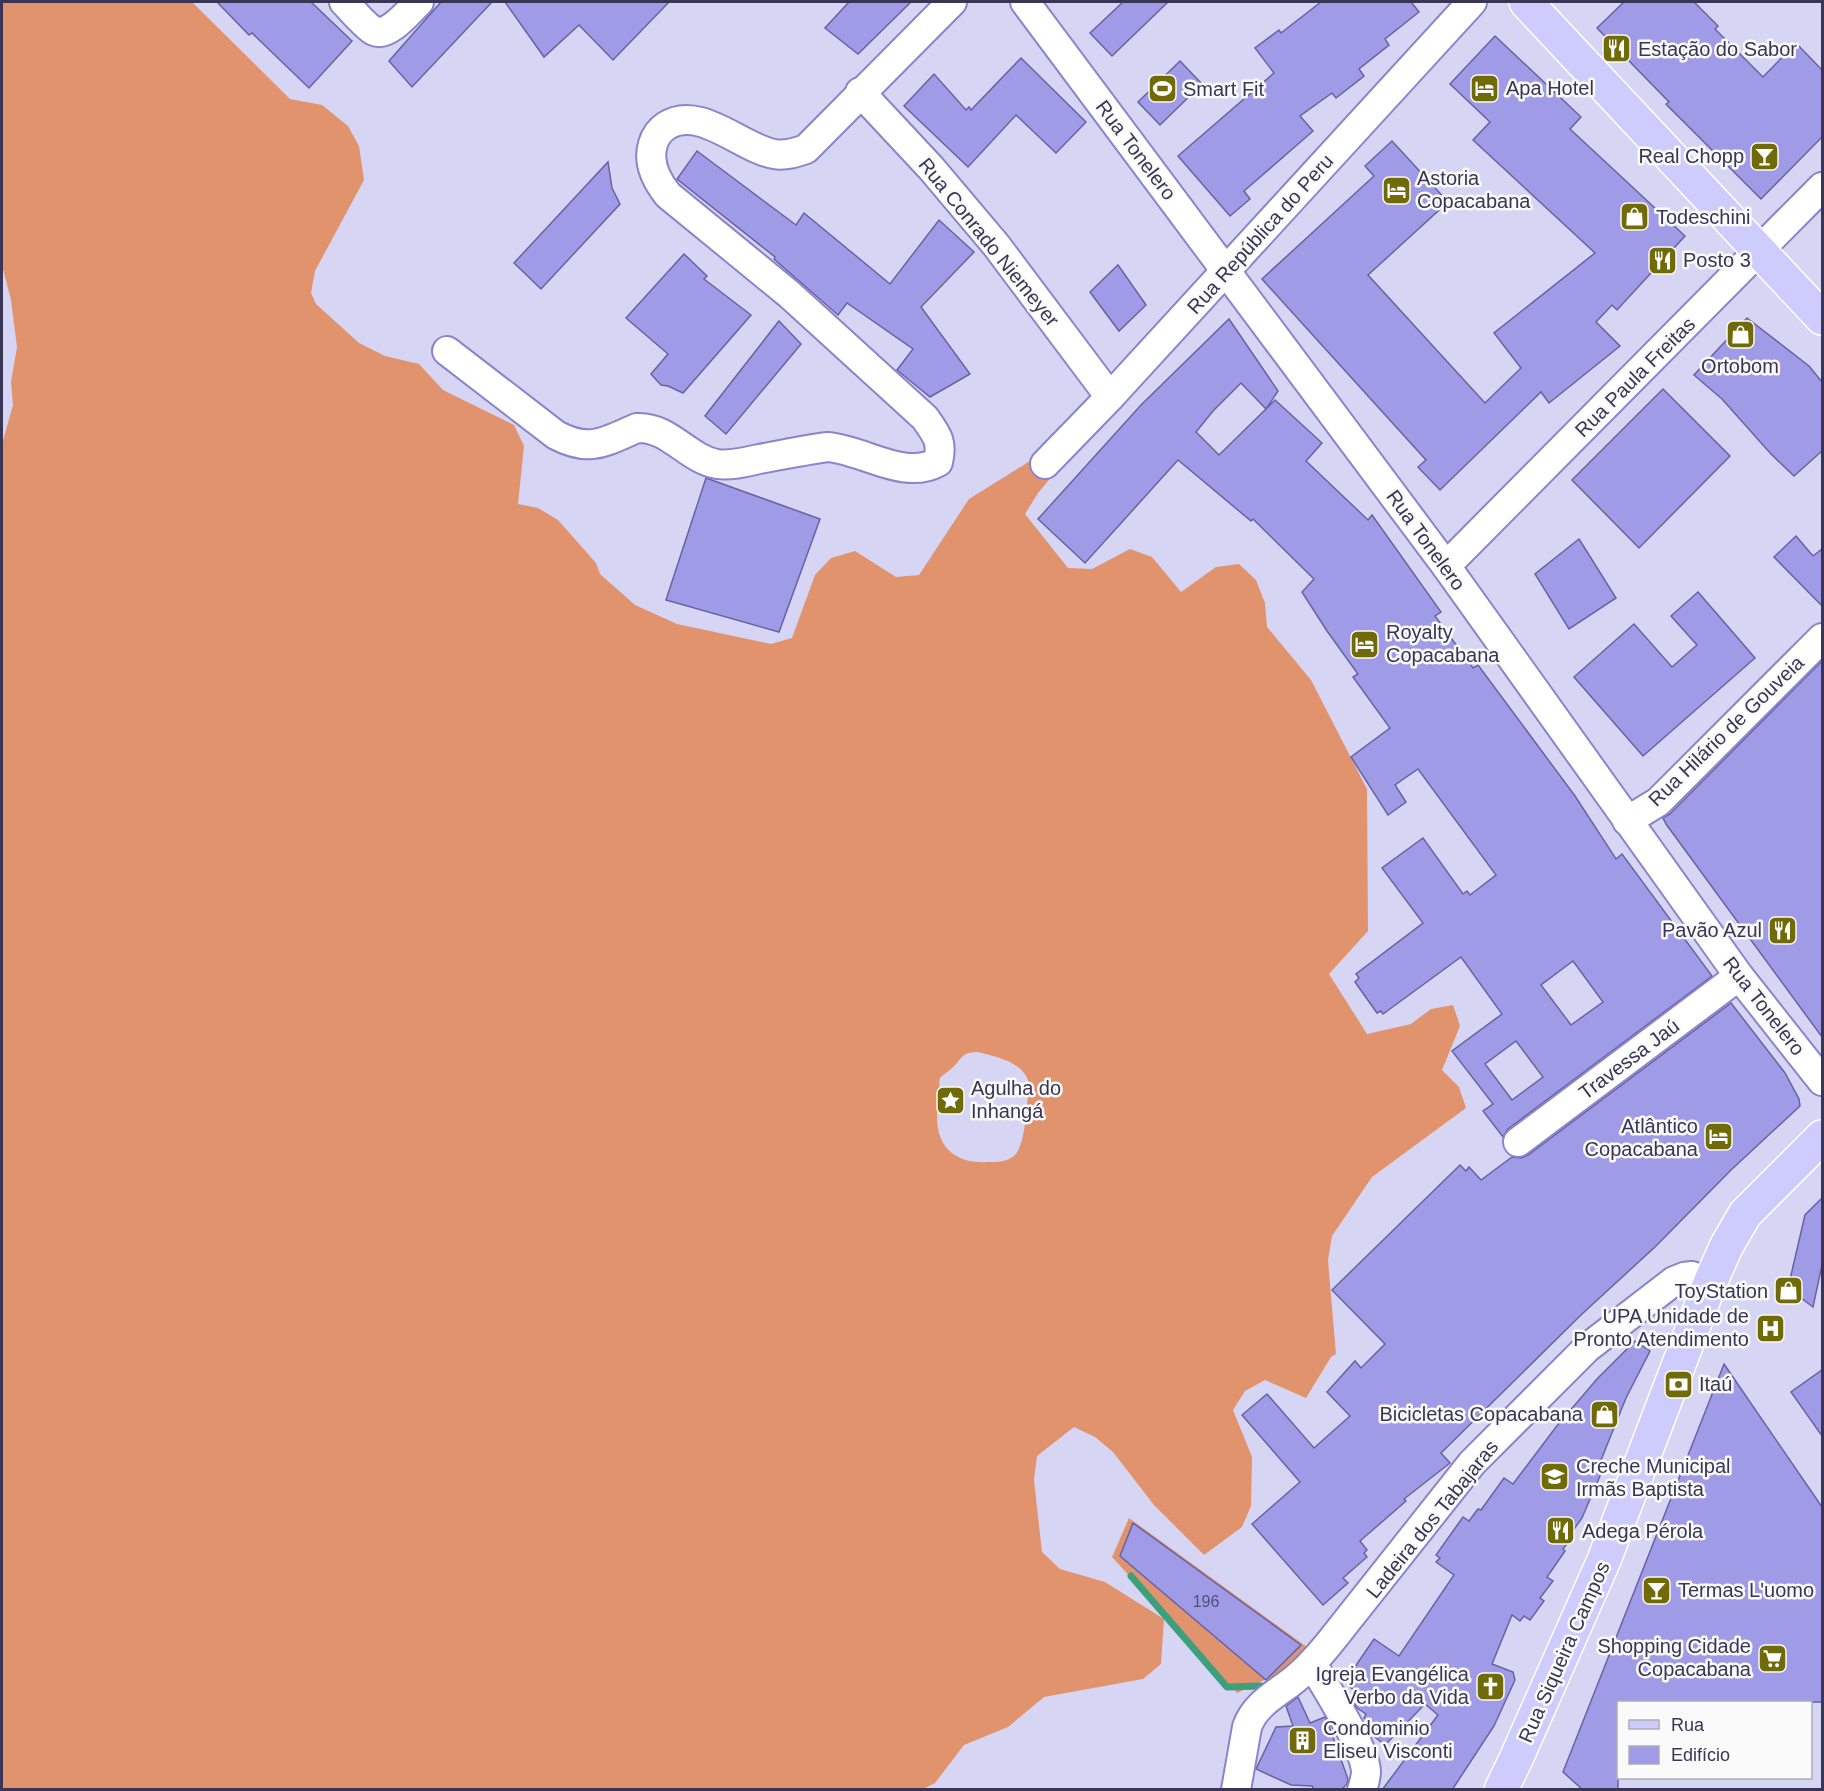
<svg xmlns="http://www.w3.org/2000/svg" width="1824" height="1791" font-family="Helvetica,sans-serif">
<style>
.forest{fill:#e1936e;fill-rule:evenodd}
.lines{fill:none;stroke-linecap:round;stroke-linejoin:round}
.stream{stroke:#3da07d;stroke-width:7}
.building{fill:#a09be6;stroke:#6762a4;stroke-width:1.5;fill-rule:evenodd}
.minor-casing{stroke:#8a85ca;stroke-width:32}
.major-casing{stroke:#fff;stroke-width:36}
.minor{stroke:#fff;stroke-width:28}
.major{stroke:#cecbfd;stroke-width:33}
.labels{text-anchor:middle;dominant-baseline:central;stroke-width:5;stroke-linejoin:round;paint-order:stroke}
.number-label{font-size:16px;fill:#524f78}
.poi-label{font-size:20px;fill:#383654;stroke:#fafafa;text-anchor:start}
.street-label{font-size:20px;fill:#383654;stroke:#fafafa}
</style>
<rect width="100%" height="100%" fill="#d6d6f4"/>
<g class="forest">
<path d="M2,2H192L290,99L322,105L348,126L359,146L364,180L315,271L311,293L316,304L359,343L385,356L419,364L443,390L514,425L524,446L518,504L538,508L558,520L596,563L600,574L635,605L677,624L771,644L792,638L815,575L831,558L855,551L896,577L919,575L969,499L1046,451L1053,475L1038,493L1025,514L1068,568L1092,569L1130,549L1152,557L1181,592L1216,567L1239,564L1256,580L1265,603L1267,627L1311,680L1367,789L1368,931L1329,974L1367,1034L1411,1024L1431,1009L1453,1005L1460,1026L1442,1070L1459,1087L1466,1108L1372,1177L1332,1236L1328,1260L1336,1354L1331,1357L1306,1398L1265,1380L1245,1391L1233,1410L1252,1457L1251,1506L1242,1527L1204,1555L1154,1505L1113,1452L1095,1437L1074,1427L1037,1456L1034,1480L1042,1552L1060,1569L1105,1582L1164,1619L1161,1664L1143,1679L1044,1697L1008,1727L964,1745L935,1783L923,1789L2,1790V444L13,405L11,382L17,347L11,300L2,265ZM977,1052C995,1056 1025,1062 1029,1084C1027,1100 1026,1144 1015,1155C1008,1162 997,1162 989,1162C956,1164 936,1148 937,1114C937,1109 940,1105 940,1101C941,1093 938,1087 940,1078C944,1074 948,1072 952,1068C963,1058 960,1053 977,1052Z"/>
<path d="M1129,1518L1318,1655L1237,1693L1112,1557Z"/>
</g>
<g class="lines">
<path class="stream" d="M1131,1576L1227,1687L1261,1686"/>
</g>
<g class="building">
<path d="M217,2H311L352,41L309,88L252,33L249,35Z"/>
<path d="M441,2H492L412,87L389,61Z"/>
<path d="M505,2H669L613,60L579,25L544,57Z"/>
<path d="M849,2H911L858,54L825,28Z"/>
<path d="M1123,2H1168L1112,56L1090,33Z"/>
<path d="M1321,2H1411L1419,12L1385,39L1389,45L1359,69L1364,76L1336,98L1332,93L1300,116L1313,131L1244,191L1250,199L1230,216L1178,156L1274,73L1255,48L1279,30L1281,33Z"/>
<path d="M1624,2H1694L1718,26L1715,29L1763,77L1796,43L1822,70V137L1761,199L1666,104L1669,102L1597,28Z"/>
<path d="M1495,36L1581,117L1570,129L1685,236L1617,310L1612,305L1596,322L1620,346L1549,403L1541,392L1440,490L1418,467L1426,460L1262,279L1374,176L1365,166L1392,141L1448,202L1368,275L1485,403L1521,368L1494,333L1595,253L1473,140L1490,122L1450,84Z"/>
<path d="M1021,58L1086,122L1056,153L1016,115L968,167L904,106L934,74L966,110L969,107L971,110Z"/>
<path d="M1180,61L1202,84L1160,125L1138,102Z"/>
<path d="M697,151L796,225L804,213L890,284L939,220L974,252L921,307L970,374L930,397L897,370L913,349L847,303L838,315L774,259L775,257L677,179Z"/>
<path d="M608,162L612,188L620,204L541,289L514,263Z"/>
<path d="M684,254L707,276L704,279L751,315L683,393L668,386L661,385L651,374L668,354L626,318Z"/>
<path d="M1118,265L1146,305L1119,331L1090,292Z"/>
<path d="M1747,318L1809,366L1822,382V451L1794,476L1771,454L1722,399L1694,375Z"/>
<path d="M1229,319L1278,391L1266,409L1275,400L1322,443L1306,461L1368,520L1372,515L1441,612L1435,616L1473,668L1478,665L1575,796L1616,859L1622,854L1712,976L1508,1129L1503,1137L1483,1111L1493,1104L1452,1051L1502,1014L1461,957L1383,1014L1381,1011L1377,1013L1355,982L1359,978L1356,974L1423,923L1382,868L1423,838L1463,894L1467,891L1470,895L1496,875L1418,769L1395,785L1406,802L1388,815L1351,757L1390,728L1353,677L1358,674L1327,631L1302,592L1314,579L1253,519L1251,521L1178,460L1085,563L1038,519L1141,405ZM1241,383L1266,409L1219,455L1196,432L1213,411ZM1573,961L1603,1002L1571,1025L1541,985ZM1516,1041L1543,1077L1512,1100L1485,1064Z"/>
<path d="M779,321L801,344L726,434L705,416Z"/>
<path d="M1663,389L1730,456L1639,548L1572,480Z"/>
<path d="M706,478L820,519L779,632L666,600Z"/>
<path d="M1796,536L1813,556L1822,549V606L1774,557Z"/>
<path d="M1579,539L1616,598L1569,629L1535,574Z"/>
<path d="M1698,592L1755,658L1643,756L1574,677L1634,624L1672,667L1697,645L1671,616Z"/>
<path d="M1822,661V1037L1666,824L1663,818L1670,814Z"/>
<path d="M1731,1003L1785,1073L1799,1099L1800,1106L1731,1170L1656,1246L1582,1314L1441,1453L1450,1463L1404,1499L1406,1501L1360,1541L1367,1550L1364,1553L1367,1557L1343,1578L1348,1583L1323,1605L1252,1524L1300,1482L1242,1415L1267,1394L1314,1448L1350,1416L1327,1392L1355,1361L1361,1368L1385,1344L1332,1290L1460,1165L1466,1171L1469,1167L1481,1180L1512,1157L1521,1158L1528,1155Z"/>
<path d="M1822,1198V1265L1813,1307L1788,1288L1805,1215Z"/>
<path d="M1635,1341L1650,1351L1626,1398L1601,1460L1606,1462L1582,1518L1567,1539L1569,1541L1563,1549L1565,1551L1547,1577L1553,1581L1540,1598L1544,1601L1530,1620L1524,1616L1520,1621L1512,1615L1492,1664L1513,1672L1515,1680L1494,1726L1452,1790H1382L1438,1715L1425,1704L1385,1745L1371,1734L1368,1728L1371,1724L1364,1718L1366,1714L1357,1708L1351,1697L1355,1691L1350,1687L1356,1678L1350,1674L1374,1639L1399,1656L1454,1575L1436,1562L1440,1558L1436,1555L1463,1517L1469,1521L1478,1509L1481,1510L1504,1478L1513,1484L1556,1427L1597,1379Z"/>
<path d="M1724,1364L1822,1507V1702H1618V1790H1583L1563,1772Z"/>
<path d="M1822,1370V1436L1791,1392Z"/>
<path d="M1133,1523L1301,1645L1266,1680L1120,1556Z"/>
<path d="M1298,1697L1310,1723L1325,1717L1328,1723L1348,1779L1347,1784L1341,1790H1314L1312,1786L1291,1785L1256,1769L1276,1727L1293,1726L1286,1706Z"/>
</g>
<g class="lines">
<defs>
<g id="minor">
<path d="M344,2C351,9 366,27 374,31C388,38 410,10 419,2"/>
<path d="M1025,2L1446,566L1739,976L1822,1081"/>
<path d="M860,92L931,168L996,245L1110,397"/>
<path d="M447,351L556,435C590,453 604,442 637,428C668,426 688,459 717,464C730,466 746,462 759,459C782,455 804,450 828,447C864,450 904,481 938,462C943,442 937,435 925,418L789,294L668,195C656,180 647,163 653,144C655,137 660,130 666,126C699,104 741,148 774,154C785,156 795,153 806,149L952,2"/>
<path d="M1045,464L1110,397L1472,2"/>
<path d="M1446,566L1822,187"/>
<path d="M1627,821L1658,802L1822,638"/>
<path d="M1518,1142L1739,976"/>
<path d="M1312,1663C1326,1689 1364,1745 1366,1771C1366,1778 1364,1784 1362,1790"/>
<path d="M1236,1790L1247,1727C1254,1706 1274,1695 1290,1683C1306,1671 1319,1656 1331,1641L1472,1463L1587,1348L1674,1281L1684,1277L1692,1276L1710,1283"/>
</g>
<g id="major">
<path d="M1526,2L1822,318"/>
<path d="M1501,1790L1516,1759L1604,1560L1710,1283L1726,1247L1745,1214L1822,1137"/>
</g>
</defs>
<use href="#minor" class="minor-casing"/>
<use href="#major" class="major-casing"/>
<use href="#minor" class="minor"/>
<use href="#major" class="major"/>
</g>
<defs>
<symbol id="restaurant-square" viewBox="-11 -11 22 22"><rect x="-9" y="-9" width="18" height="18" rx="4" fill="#706b08" stroke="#fafafa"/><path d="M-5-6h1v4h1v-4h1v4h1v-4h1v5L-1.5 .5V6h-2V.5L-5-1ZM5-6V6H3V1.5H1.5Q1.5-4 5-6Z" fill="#fff"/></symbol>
<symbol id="hotel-square" viewBox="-11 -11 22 22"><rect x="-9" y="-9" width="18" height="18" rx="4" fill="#706b08" stroke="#fafafa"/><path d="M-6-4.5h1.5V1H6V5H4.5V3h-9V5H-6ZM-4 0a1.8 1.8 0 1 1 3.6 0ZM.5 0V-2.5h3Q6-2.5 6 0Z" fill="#fff"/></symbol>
<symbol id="stadium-square" viewBox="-11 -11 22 22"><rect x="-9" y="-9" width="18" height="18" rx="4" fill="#706b08" stroke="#fafafa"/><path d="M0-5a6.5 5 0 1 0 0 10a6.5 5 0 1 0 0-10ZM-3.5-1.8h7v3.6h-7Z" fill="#fff"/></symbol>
<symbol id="bar-square" viewBox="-11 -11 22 22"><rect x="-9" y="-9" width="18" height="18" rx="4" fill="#706b08" stroke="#fafafa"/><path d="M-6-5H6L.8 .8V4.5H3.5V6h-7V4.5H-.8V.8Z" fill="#fff"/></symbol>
<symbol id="shop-square" viewBox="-11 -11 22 22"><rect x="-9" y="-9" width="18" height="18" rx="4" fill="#706b08" stroke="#fafafa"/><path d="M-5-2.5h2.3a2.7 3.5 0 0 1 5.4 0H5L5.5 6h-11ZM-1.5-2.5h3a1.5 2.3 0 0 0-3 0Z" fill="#fff"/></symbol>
<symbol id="sight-square" viewBox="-11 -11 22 22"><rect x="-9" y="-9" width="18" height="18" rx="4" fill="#706b08" stroke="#fafafa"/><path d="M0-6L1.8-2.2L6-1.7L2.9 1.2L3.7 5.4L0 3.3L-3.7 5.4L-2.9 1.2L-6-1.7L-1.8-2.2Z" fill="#fff"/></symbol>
<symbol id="hospital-square" viewBox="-11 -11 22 22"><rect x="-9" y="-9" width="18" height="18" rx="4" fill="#706b08" stroke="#fafafa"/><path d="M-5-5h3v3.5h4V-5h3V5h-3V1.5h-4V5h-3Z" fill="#fff"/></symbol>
<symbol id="bank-square" viewBox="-11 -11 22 22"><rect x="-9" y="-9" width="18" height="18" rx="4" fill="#706b08" stroke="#fafafa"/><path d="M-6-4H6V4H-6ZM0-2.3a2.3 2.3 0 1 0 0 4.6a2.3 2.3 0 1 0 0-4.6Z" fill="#fff"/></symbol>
<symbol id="school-square" viewBox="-11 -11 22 22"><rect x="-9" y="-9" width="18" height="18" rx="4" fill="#706b08" stroke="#fafafa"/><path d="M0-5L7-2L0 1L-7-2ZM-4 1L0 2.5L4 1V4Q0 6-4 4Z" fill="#fff"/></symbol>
<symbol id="supermarket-square" viewBox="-11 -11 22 22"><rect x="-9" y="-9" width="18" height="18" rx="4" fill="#706b08" stroke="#fafafa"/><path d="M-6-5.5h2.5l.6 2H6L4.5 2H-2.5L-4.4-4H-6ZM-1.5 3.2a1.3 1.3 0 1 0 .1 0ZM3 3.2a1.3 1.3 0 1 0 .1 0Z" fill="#fff"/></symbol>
<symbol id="church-square" viewBox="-11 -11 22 22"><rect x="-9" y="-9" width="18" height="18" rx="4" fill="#706b08" stroke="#fafafa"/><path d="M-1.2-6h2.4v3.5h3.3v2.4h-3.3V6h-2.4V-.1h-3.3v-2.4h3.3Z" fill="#fff"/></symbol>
<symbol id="building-square" viewBox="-11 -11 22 22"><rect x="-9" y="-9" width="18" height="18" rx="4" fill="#706b08" stroke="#fafafa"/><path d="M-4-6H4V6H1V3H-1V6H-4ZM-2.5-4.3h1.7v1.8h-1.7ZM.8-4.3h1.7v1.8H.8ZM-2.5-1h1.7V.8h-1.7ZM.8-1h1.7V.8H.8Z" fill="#fff"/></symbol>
</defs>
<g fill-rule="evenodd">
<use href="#restaurant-square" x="1600" y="32" width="33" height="33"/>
<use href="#hotel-square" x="1468" y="72" width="33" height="33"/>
<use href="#stadium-square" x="1146" y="72" width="33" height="33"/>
<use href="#bar-square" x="1748" y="140" width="33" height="33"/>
<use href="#hotel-square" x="1380" y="174" width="33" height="33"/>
<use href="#shop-square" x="1618" y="200" width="33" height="33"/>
<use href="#restaurant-square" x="1646" y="244" width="33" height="33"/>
<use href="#shop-square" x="1724" y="318" width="33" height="33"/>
<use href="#hotel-square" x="1348" y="628" width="33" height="33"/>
<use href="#restaurant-square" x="1766" y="914" width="33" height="33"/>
<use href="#sight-square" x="934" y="1084" width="33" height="33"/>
<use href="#hotel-square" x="1702" y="1120" width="33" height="33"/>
<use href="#shop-square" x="1772" y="1274" width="33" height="33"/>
<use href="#hospital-square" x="1754" y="1312" width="33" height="33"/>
<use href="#bank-square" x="1662" y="1368" width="33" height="33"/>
<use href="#shop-square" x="1588" y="1398" width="33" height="33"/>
<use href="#school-square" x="1538" y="1460" width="33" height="33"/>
<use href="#restaurant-square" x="1544" y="1514" width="33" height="33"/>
<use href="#bar-square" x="1640" y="1574" width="33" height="33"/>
<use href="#supermarket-square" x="1756" y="1642" width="33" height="33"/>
<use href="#church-square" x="1474" y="1670" width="33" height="33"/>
<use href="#building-square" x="1286" y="1724" width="33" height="33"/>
</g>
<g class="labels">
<g class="number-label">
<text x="1206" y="1601">196</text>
</g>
<g class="poi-label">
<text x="1638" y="49">Estação do Sabor</text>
<text x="1506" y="88">Apa Hotel</text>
<text x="1183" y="89">Smart Fit</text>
<text x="1744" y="156" text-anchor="end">Real Chopp</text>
<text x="1417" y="178">Astoria<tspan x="1417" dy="23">Copacabana</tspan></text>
<text x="1656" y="217">Todeschini</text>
<text x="1683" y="260">Posto 3</text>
<text x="1740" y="366" text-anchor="middle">Ortobom</text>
<text x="1386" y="632">Royalty<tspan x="1386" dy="23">Copacabana</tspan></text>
<text x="1762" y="930" text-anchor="end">Pavão Azul</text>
<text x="971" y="1088">Agulha do<tspan x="971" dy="23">Inhangá</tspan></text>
<text x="1698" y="1126" text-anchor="end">Atlântico<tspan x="1698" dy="23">Copacabana</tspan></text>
<text x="1768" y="1291" text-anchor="end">ToyStation</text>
<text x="1749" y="1316" text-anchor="end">UPA Unidade de<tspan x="1749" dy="23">Pronto Atendimento</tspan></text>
<text x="1699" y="1384">Itaú</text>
<text x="1583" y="1414" text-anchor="end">Bicicletas Copacabana</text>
<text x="1576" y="1466">Creche Municipal<tspan x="1576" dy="23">Irmãs Baptista</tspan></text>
<text x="1582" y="1531">Adega Pérola</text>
<text x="1678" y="1590">Termas L'uomo</text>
<text x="1751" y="1646" text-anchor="end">Shopping Cidade<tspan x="1751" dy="23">Copacabana</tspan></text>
<text x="1469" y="1674" text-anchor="end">Igreja Evangélica<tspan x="1469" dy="23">Verbo da Vida</tspan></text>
<text x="1323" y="1728">Condominio<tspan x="1323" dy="23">Eliseu Visconti</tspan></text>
</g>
<g class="street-label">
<text transform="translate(1136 150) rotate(53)">Rua Tonelero</text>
<text transform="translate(1260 234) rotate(-48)">Rua República do Peru</text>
<text transform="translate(989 242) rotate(51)">Rua Conrado Niemeyer</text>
<text transform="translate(1635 377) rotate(-45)">Rua Paula Freitas</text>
<text transform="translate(1426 540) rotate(54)">Rua Tonelero</text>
<text transform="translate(1726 731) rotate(-44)">Rua Hilário de Gouveia</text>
<text transform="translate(1764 1006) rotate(52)">Rua Tonelero</text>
<text transform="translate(1629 1059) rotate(-37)">Travessa Jaú</text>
<text transform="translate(1432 1519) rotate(-51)">Ladeira dos Tabajaras</text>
<text transform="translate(1564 1652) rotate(-66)">Rua Siqueira Campos</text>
</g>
</g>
<rect width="1824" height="1791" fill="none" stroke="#383654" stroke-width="6"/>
<rect x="1617" y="1701" width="195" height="78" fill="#fafafa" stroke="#acacb8" stroke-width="1.5"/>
<rect x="1629" y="1720" width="30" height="9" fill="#cecbfd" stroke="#acacb8" stroke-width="1.5"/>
<text x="1671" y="1731" font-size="18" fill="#383654">Rua</text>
<rect x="1629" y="1746" width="30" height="18" fill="#a09be6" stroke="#acacb8" stroke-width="1.5"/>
<text x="1671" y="1761" font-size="18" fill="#383654">Edifício</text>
</svg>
